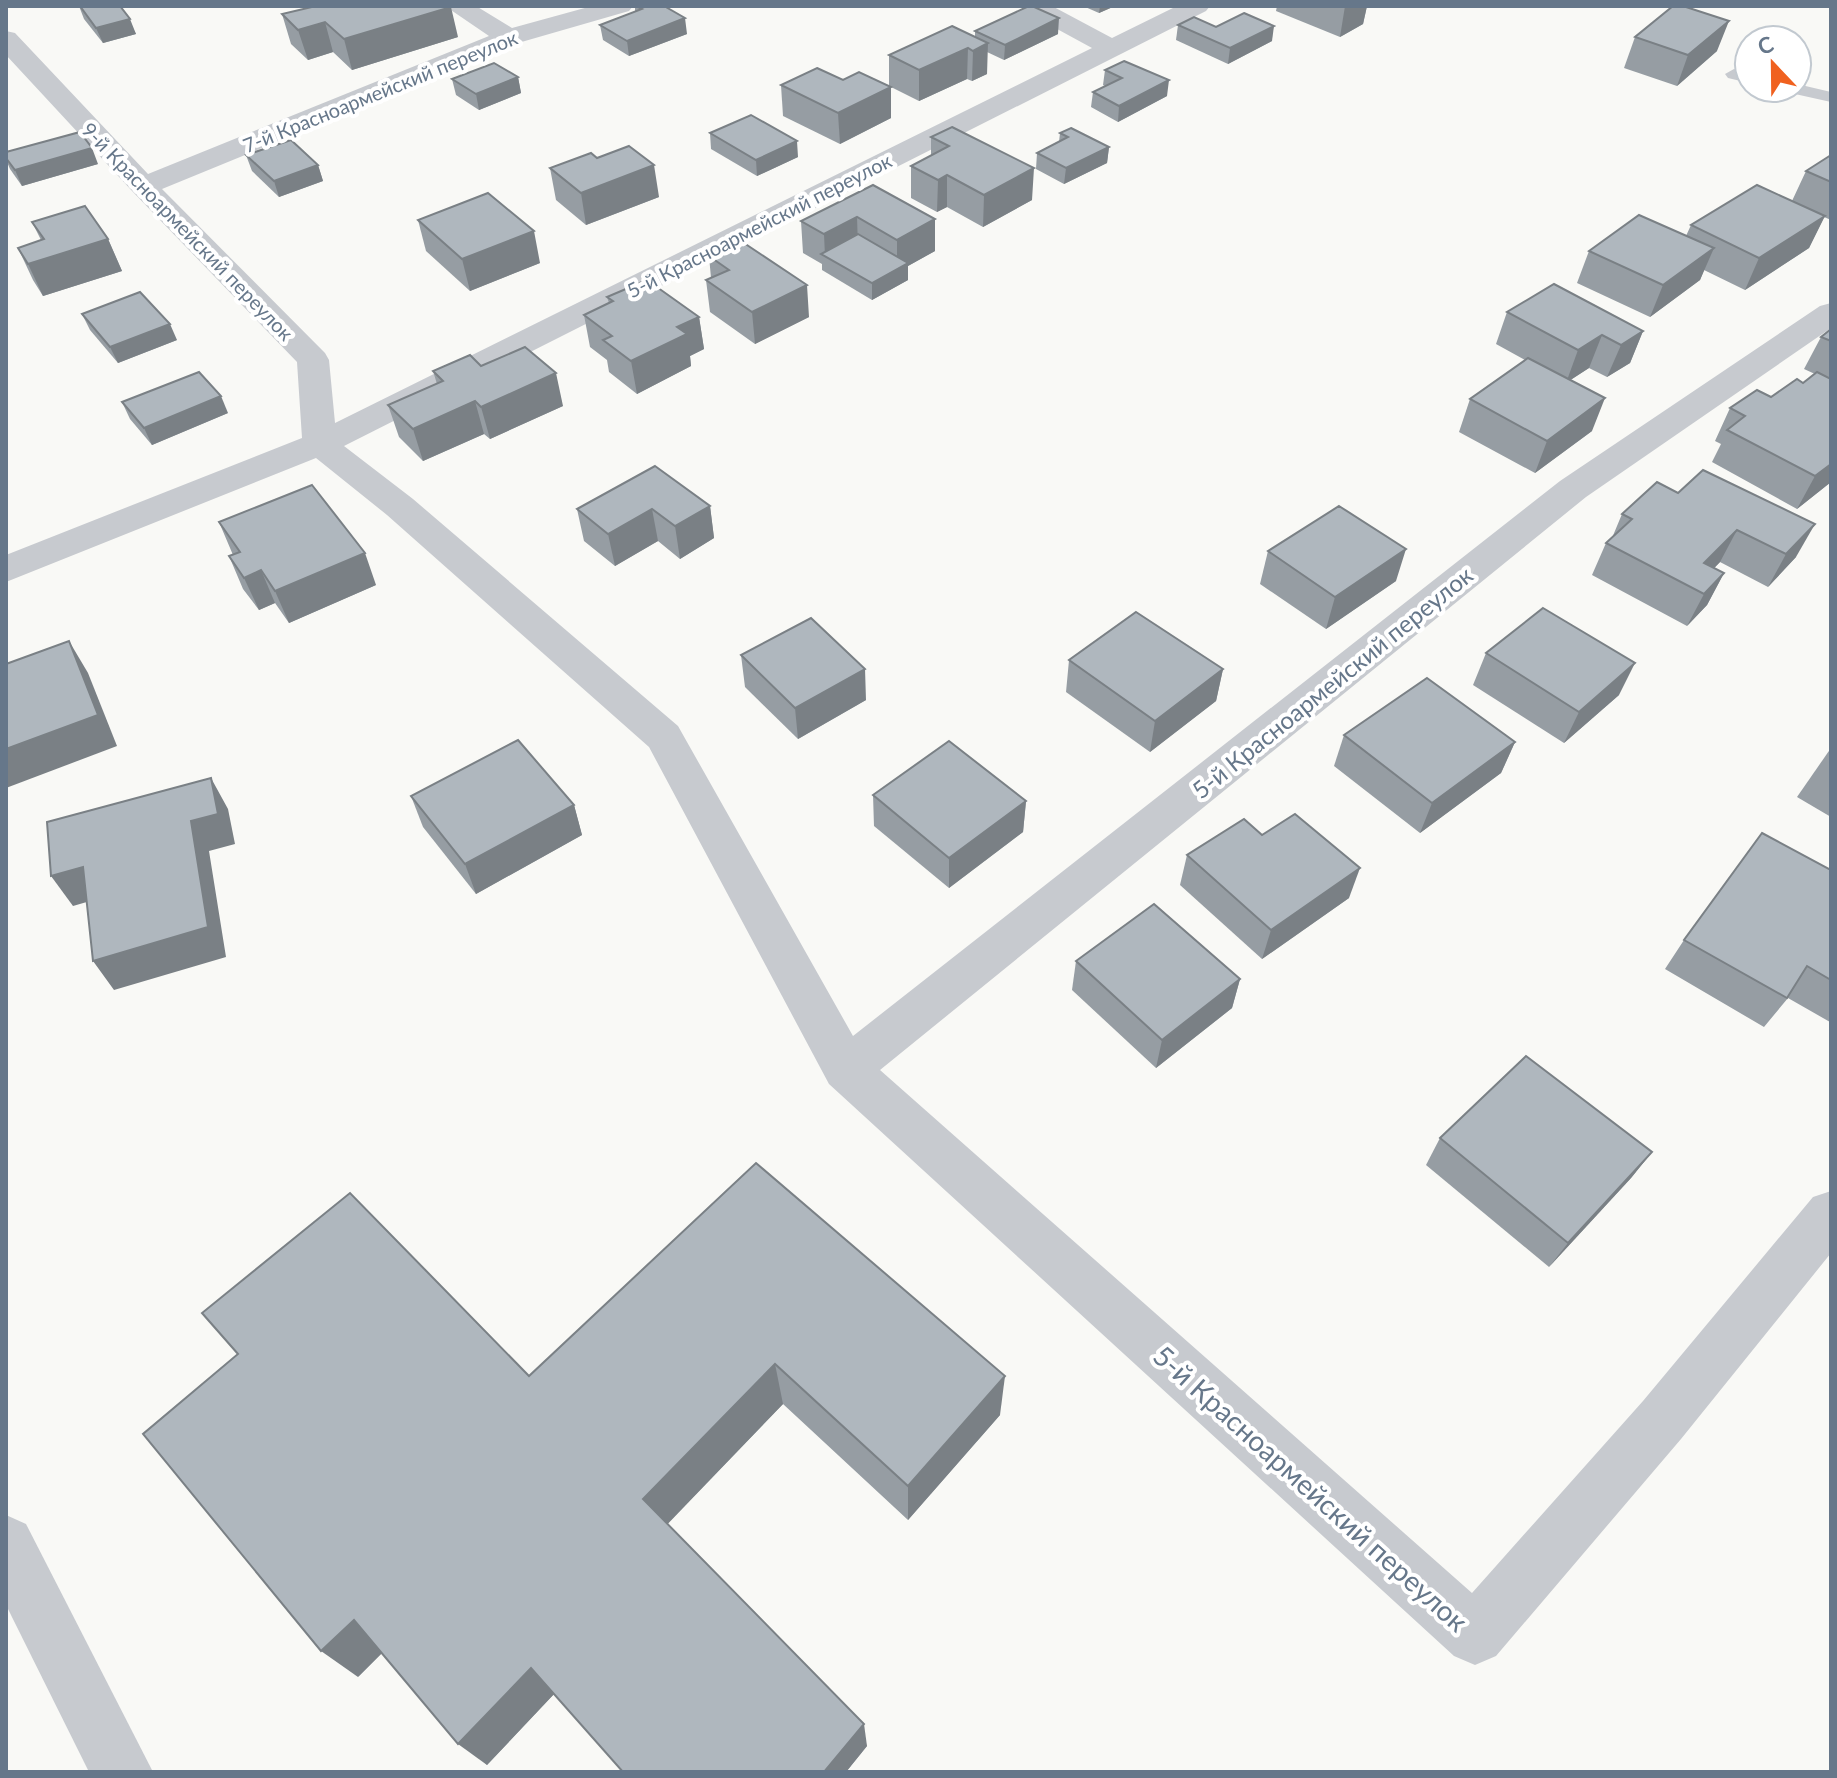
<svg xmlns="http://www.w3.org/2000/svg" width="1837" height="1778" font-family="Lato,sans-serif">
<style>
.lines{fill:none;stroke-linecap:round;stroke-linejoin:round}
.lane{fill:#c7cacf;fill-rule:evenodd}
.street{fill:#c7cacf;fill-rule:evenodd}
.wall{fill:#969da3}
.shaded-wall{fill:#7a8085}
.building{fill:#afb7be;stroke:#7a8085;stroke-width:2}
.labels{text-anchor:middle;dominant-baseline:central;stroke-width:8;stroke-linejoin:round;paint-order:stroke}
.far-street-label{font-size:20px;fill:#66778a;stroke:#fff}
.street-label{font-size:24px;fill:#66778a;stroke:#fff}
.near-street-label{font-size:28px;fill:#66778a;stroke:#fff}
</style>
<rect width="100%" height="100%" fill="#f9f9f6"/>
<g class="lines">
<g class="lane">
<path d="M1734,69L1749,73V83L1728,78L1725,74Z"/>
<path d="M1797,84L1831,92V102L1786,92L1783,88H1797Z"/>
</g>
<g class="street">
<path d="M445,6H476L512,28L592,6H633L629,11L518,43L162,189L325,353L329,360L335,423L1092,48L1024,11L1020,6H1052L1112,38L1177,6H1210L1206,11L344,446L413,499L678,726L853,1036L1560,481L1820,306L1831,303V328L1586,497L880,1070L1472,1593L1643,1401L1813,1197L1831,1191V1253L1681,1439L1496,1656L1475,1665L1454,1656L829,1084L649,747L387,515L316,458L6,582V555L302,438L297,362L133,192L6,55V31L15,33L148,174L489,36Z"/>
<path d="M6,1515L26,1524L153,1772H89L6,1605Z"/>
</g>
</g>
<g class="wall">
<path d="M79,6H120L136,34L103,43L84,19Z"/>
<path d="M635,6H664L687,34L629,56L603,40L600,25L635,12Z"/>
<path d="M1083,6H1115L1099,13Z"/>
<path d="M1277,6H1367L1363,24L1340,37L1276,11Z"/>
<path d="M282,14L458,37L352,70L333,52L308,60L291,44Z"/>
<path d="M1178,25L1272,41L1228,64L1176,40Z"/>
<path d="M975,31L1058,34L1004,60L987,52V74L972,81L967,79L919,101L889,86V55L975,37Z"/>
<path d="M1635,37L1717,51L1677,86L1624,68Z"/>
<path d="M1105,70L1167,96L1118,122L1091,107L1093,92L1105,86L1103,85Z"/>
<path d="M518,77L521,93L479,110L456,95L452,79Z"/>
<path d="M781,85L891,118L840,144L783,116Z"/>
<path d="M952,127L1032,200L983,227L947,207L937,212L911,198V166L931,156V137Z"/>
<path d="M710,133L798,157L757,176L711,149Z"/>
<path d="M1060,133L1109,147L1107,163L1064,184L1036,169L1037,153L1059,142Z"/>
<path d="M6,152L98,164L22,186L10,169L6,160Z"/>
<path d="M246,155L318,165L323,181L279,197L252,171Z"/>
<path d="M1831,155V220L1824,217L1809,248L1745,290L1704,270L1700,280L1650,317L1577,283L1589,251L1686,236L1691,225L1792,201L1806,171Z"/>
<path d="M597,158L659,197L586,225L556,200L550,168Z"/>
<path d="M873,185L935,219V251L908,266V280L872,300L822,270V264L803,253L801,221Z"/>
<path d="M418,220L540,263L470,291L426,251Z"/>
<path d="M32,222L108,239L122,271L43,296L33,280L18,248L41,240Z"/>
<path d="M709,256L809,317L755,344L710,312L706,280L711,278Z"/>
<path d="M607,297L699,317L704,349L690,356L691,366L637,394L609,372L607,360L590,347L584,315L609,303Z"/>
<path d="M1507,312L1643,331L1630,363L1607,377L1589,368L1570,380L1592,431L1535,473L1459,432L1470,399L1525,360L1496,344Z"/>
<path d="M82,314L177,340L118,363L90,330Z"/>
<path d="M1831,329V482L1797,509L1712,462L1721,444L1715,441L1730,408L1771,397L1803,383L1815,374L1804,369L1821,337Z"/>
<path d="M481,366L563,406L490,439L484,434L423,461L399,437L388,405L437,384L433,371Z"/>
<path d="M122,402L228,413L152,445L130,419Z"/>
<path d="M1657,482L1796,557L1768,587L1720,562L1714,568L1724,573L1707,605L1687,626L1592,575L1606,543L1612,538L1622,514Z"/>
<path d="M710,506L714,538L680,559L658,541L615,566L584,541L577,509Z"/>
<path d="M219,522L376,585L289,623L275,603L259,610L243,589L229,556L233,555Z"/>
<path d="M1268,551L1396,581L1326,629L1260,584Z"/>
<path d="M1486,653L1619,695L1564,743L1473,685Z"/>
<path d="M741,655L866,700L798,739L745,687Z"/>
<path d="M1069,660L1223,669L1216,701L1150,752L1066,692Z"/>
<path d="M1344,735L1515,742L1501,773L1420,833L1334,766Z"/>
<path d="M1831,748V817L1797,797Z"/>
<path d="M873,795L1026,801L1023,832L949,888L874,826Z"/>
<path d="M411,796L574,805L582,835L476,894L423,827Z"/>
<path d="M1262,835L1349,898L1262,959L1180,885L1187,855Z"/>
<path d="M1831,870V1020L1830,1022L1788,998L1764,1027L1665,969L1684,940Z"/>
<path d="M1076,961L1240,979L1232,1008L1156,1068L1072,990Z"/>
<path d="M1440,1138L1652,1152L1631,1178L1549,1267L1426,1165Z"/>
<path d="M756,1163L1000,1415L908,1520L783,1404L667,1524L867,1746L846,1772H623L554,1694L487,1765L382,1653L358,1677L529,1376Z"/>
</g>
<g class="shaded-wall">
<path d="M1100,6H1115L1099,13Z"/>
<path d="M1345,6H1367L1363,24L1340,37Z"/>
<path d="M451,7L458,37L352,70L344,39Z"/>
<path d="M685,18L687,34L629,56L627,41Z"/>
<path d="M1059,18L1058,34L1004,60L1005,45Z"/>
<path d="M130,19L136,34L103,43L96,28Z"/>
<path d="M1729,21L1717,51L1677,86L1688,55Z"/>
<path d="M325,22L333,52L308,60L298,30Z"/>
<path d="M1274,26L1272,41L1228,64L1230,48Z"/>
<path d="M988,43L987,74L972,81L973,51Z"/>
<path d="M968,48L967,79L919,101V70Z"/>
<path d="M518,77L521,93L479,110L476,94Z"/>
<path d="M1169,80L1167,96L1118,122L1119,106Z"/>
<path d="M891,87V118L840,144L838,113Z"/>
<path d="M797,141L798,157L757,176L756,160Z"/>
<path d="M1109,147L1107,163L1064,184L1066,168Z"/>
<path d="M92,148L98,164L22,186L15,170Z"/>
<path d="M318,165L323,181L279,197L274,181Z"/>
<path d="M654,165L659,197L586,225L581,193Z"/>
<path d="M1034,168L1032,200L983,227L984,195Z"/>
<path d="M947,175V207L937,212L938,180Z"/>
<path d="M1825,216L1809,248L1745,290L1759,258Z"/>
<path d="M857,217L858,249L825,256L824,234Z"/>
<path d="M935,219V251L908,266V280L872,300V283L897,269V240Z"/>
<path d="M534,231L540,263L470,291L462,259Z"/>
<path d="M108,239L122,271L43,296L28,264Z"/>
<path d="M1714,248L1700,280L1650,317L1663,285Z"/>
<path d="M807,285L809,317L755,344L752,312Z"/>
<path d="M699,317L704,349L690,356L691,366L637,394L631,361L677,327Z"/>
<path d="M170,324L177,340L118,363L110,347Z"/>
<path d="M1643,331L1630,363L1607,377L1621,345Z"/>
<path d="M1602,335L1589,368L1566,383L1578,350Z"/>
<path d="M556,373L563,406L490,439L481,407Z"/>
<path d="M221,396L228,413L152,445L144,428Z"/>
<path d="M1605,398L1592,431L1535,473L1547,441Z"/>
<path d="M475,401L484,434L423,461L413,429Z"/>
<path d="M1831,464V482L1797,509L1815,476Z"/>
<path d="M710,506L714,538L680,559L675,526Z"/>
<path d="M652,509L658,541L615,566L608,534Z"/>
<path d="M1815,524L1796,557L1768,587L1786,554Z"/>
<path d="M1737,530L1720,562L1694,589L1704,563Z"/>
<path d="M1406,549L1396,581L1326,629L1335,597Z"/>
<path d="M365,553L376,585L289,623L275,591Z"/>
<path d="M261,570L275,603L259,610L244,578Z"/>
<path d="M1724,573L1707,605L1687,626L1704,594Z"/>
<path d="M69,641L88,673L117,746L6,788V749Z"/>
<path d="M1635,663L1619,695L1564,743L1579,712Z"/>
<path d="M865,669L866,700L798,739L795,708Z"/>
<path d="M1223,669L1216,701L1150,752L1155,721Z"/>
<path d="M1515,742L1501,773L1420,833L1432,803Z"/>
<path d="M211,778L228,809L235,844L209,851L226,957L114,990L93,961L191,821Z"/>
<path d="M1026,801L1023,832L949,888V858Z"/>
<path d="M574,805L582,835L476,894L465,864Z"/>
<path d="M83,867L104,897L73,906L51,876Z"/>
<path d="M1360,868L1349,898L1262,959L1271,930Z"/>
<path d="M1240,979L1232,1008L1156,1068L1162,1040Z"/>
<path d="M1652,1152L1631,1178L1549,1267L1568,1243Z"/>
<path d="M775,1364L783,1404L659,1533L643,1499Z"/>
<path d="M1005,1376L1000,1415L908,1520V1486Z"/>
<path d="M354,1620L388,1647L358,1677L321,1651Z"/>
<path d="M531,1668L555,1693L487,1765L458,1744Z"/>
<path d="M864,1724L867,1746L846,1772H824Z"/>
</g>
<g class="building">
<path d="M80,6H120L130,19L96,28Z"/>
<path d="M316,6H450L451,7L344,39L325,22L298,30L282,14Z"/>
<path d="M636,6H664L685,18L627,41L600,25L642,9Z"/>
<path d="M1029,6H1032L1059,18L1005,45L975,31Z"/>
<path d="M1673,6H1683L1729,21L1688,55L1635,37Z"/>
<path d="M1244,13L1274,26L1230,48L1178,25L1194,17L1216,27Z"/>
<path d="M952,26L988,43L973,51L968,48L919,70L889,55Z"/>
<path d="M1124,61L1169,80L1119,106L1093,92L1122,78L1105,70Z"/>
<path d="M494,63L518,77L476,94L452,79Z"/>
<path d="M817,68L843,80L859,72L891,87L838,113L781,85Z"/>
<path d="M751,115L797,141L756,160L710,133Z"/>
<path d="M952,127L1034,168L984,195L947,175L938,180L911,166L949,146L931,137Z"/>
<path d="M1071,128L1109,147L1066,168L1037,153L1068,137L1060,133Z"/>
<path d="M80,132L92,148L15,170L6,158V152Z"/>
<path d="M291,140L318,165L274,181L246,155Z"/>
<path d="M629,146L654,165L581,193L550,168L591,153L597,158Z"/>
<path d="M1831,155V182L1806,171Z"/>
<path d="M873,185L935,219L897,240L857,217L824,234L801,221Z"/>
<path d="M1757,185L1825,216L1759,258L1691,225Z"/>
<path d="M488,193L534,231L462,259L418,220Z"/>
<path d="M85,206L108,239L28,264L18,248L44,239L32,222Z"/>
<path d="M1639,215L1714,248L1663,285L1589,251Z"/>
<path d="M858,234L908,263L872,283L821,254Z"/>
<path d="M741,241L807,285L752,312L706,280L729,270L709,256Z"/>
<path d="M647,280L699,317L677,327L687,334L631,361L603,340L612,336L584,315L613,301L607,297Z"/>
<path d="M1554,284L1643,331L1621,345L1602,335L1578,350L1507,312Z"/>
<path d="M140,292L170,324L110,347L82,314Z"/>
<path d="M1831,329V341L1821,337Z"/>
<path d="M525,347L556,373L481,407L475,401L413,429L388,405L443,381L433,371L470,355L481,366Z"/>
<path d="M1528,358L1605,398L1547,441L1470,399Z"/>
<path d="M199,372L221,396L144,428L122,402Z"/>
<path d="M1817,372L1831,379V464L1815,476L1727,430L1745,416L1730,408L1757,390L1771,397L1797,379L1803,383Z"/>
<path d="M655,466L710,506L675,526L652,509L608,534L577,509Z"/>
<path d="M1703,470L1815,524L1786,554L1737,530L1704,563L1724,573L1704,594L1606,543L1632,519L1622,514L1657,482L1678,493Z"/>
<path d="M312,485L365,553L275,591L261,570L244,578L229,556L240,552L219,522Z"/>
<path d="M1339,506L1406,549L1335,597L1268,551Z"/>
<path d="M1543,608L1635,663L1579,712L1486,653Z"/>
<path d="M1136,612L1223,669L1155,721L1069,660Z"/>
<path d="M811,618L865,669L795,708L741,655Z"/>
<path d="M69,641L98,715L6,749V664Z"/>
<path d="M1427,678L1515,742L1432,803L1344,735Z"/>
<path d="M518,740L574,805L465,864L411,796Z"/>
<path d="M949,741L1026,801L949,858L873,795Z"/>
<path d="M211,778L218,814L191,821L208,927L93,961L83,867L51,876L47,822Z"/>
<path d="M1295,814L1360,868L1271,930L1187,855L1244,819L1262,835Z"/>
<path d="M1762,833L1831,870V980L1807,966L1787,998L1684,940Z"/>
<path d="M1154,904L1240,979L1162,1040L1076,961Z"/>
<path d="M1526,1056L1652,1152L1568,1243L1440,1138Z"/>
<path d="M756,1163L1005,1376L908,1486L775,1364L643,1499L864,1724L824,1772H623L531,1668L458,1744L354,1620L321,1651L143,1434L238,1354L202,1313L350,1193L529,1376Z"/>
</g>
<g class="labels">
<g class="far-street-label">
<text transform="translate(380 91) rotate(-22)">7-й Красноармейский переулок</text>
<text transform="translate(759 225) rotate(-27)">5-й Красноармейский переулок</text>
<text transform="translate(188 231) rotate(46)">9-й Красноармейский переулок</text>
</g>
<g class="street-label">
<text transform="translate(1332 682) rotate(-39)">5-й Красноармейский переулок</text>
</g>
<g class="near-street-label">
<text transform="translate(1311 1488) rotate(42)">5-й Красноармейский переулок</text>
</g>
</g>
<rect width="1837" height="1778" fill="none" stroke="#66778a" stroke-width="16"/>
<g transform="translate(1773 64) rotate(338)"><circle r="38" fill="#ffffff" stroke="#c2c9d0" stroke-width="2"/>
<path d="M0-6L14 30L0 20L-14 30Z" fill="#f0611f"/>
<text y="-12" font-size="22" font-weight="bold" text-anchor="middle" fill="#66778a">С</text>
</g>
</svg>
